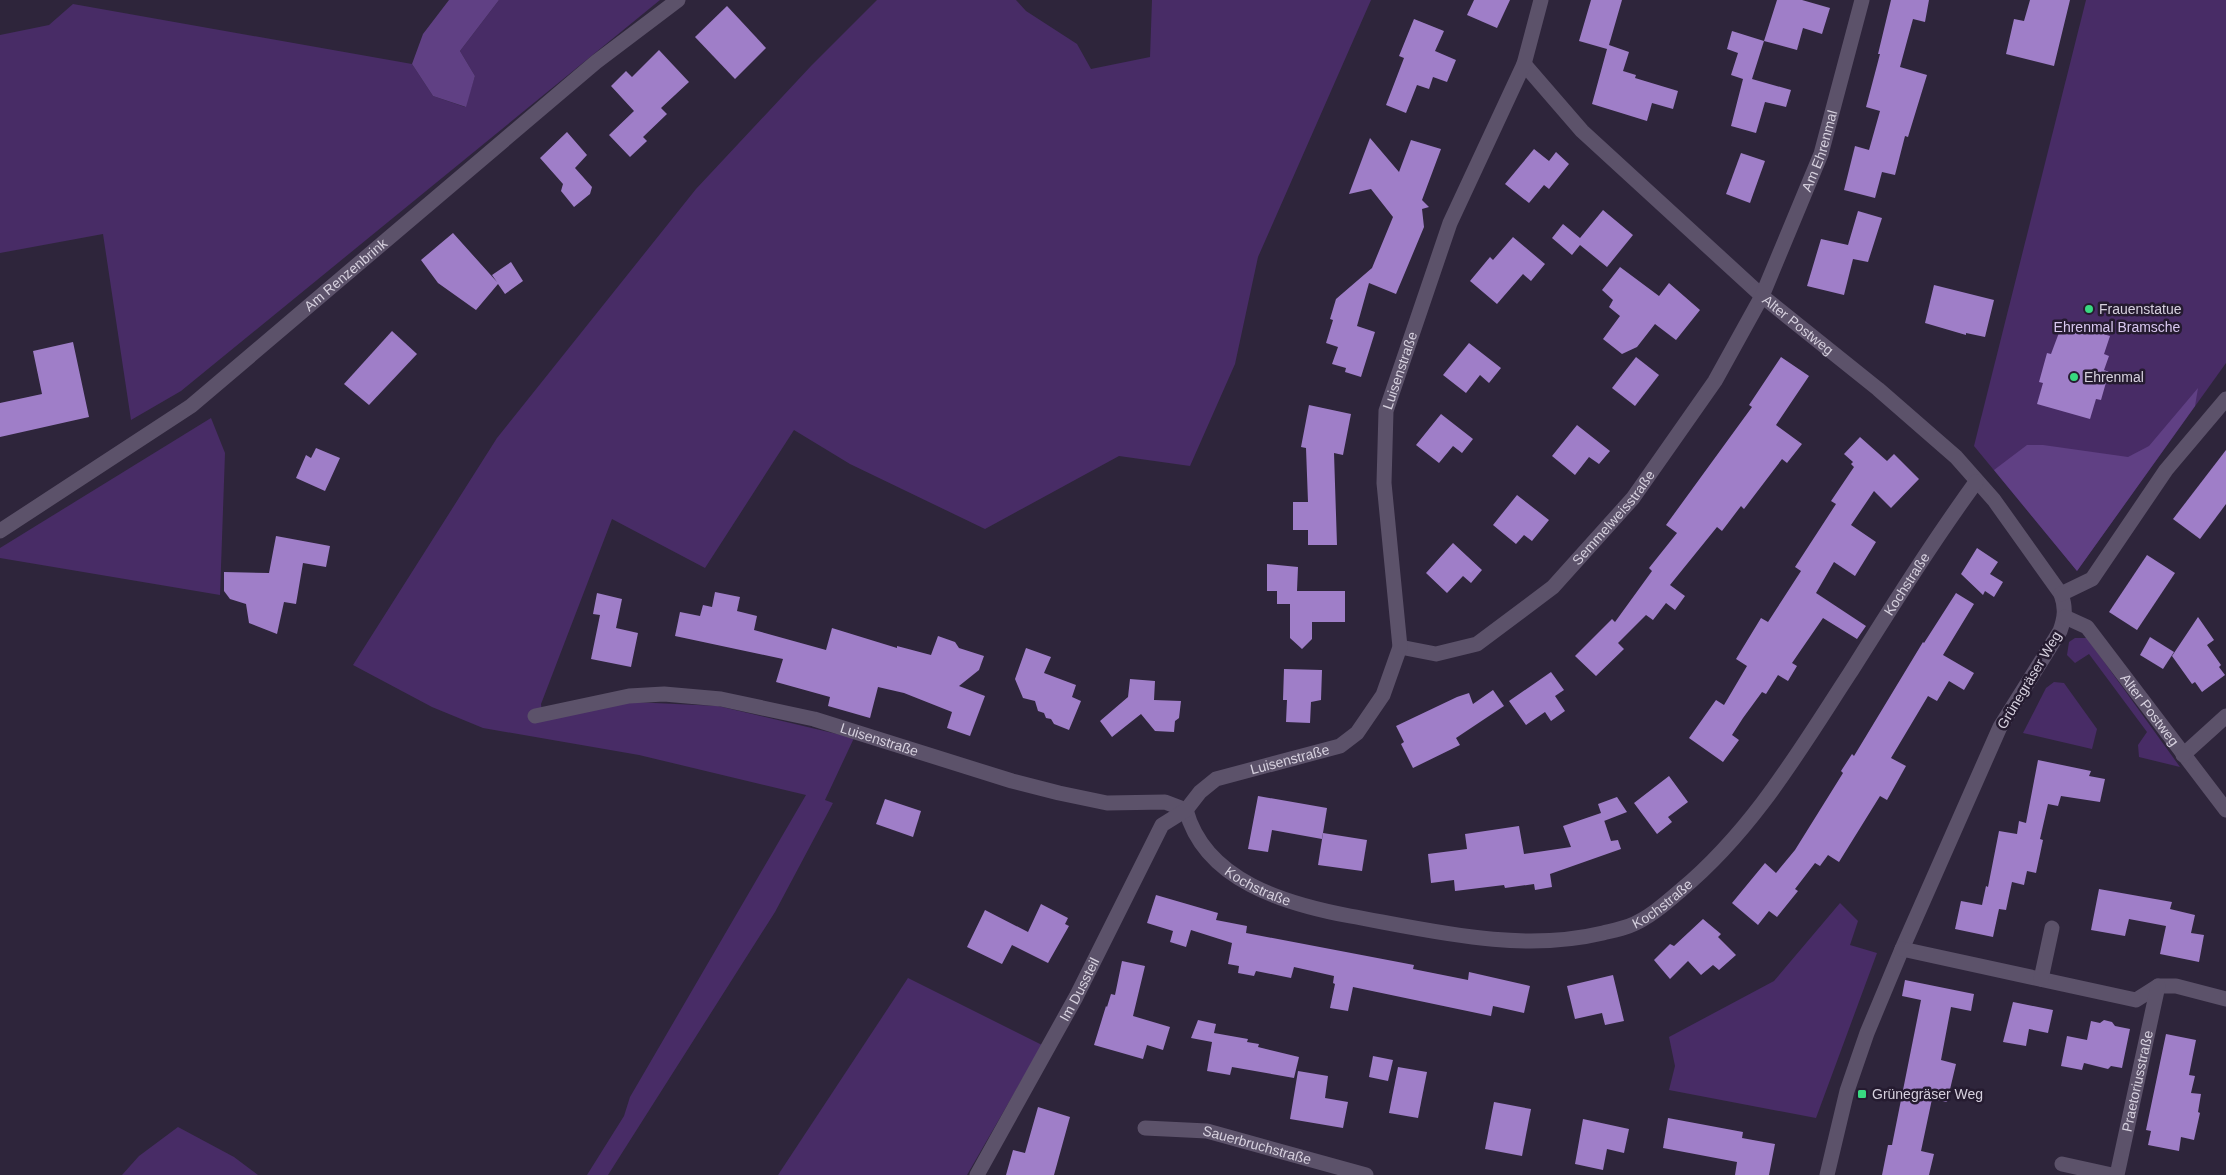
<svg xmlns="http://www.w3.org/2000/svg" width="2226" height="1175" font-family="Helvetica,sans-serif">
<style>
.green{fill:#482c66}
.forest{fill:#604084}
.building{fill:#9f7ec8}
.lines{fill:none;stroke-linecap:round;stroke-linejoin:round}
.street{stroke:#5c526a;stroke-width:15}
.poi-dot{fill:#38d880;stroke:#251b30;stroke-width:2}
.labels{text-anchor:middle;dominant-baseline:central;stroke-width:5;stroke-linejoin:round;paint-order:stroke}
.street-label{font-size:14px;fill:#d6d0de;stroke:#251b30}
.poi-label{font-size:14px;fill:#d6d0de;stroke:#251b30;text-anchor:start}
.park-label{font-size:14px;fill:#d9c8f0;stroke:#251b30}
</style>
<rect width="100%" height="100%" fill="#2e253b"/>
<g class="green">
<path d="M499,0H660L181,391L131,420L103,234L0,253V35L49,25L73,4L412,64L433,96L465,107L475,76L460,51Z"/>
<path d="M877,0H1016L1026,11L1077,44L1091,69L1150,57L1152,0H1371L1258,257L1235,364L1190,466L1119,456L985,529L850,464L794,430L705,568L612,519L541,704L543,720L633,702L718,706L854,738L825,800L833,803L775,912L608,1175H587L624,1116L630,1097L806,795L639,755L483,728L432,707L353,665L497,438L696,189L811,66Z"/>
<path d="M2086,0H2226V363L2077,571L1974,446Z"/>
<path d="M211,418L225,453L220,595L0,558V548Z"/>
<path d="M2075,638H2087L2180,767L2139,757L2138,745L2147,732L2089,654L2075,663L2067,655L2069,642Z"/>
<path d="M2054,682L2064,683L2097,729L2092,749L2023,733L2046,688Z"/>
<path d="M1840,903L1858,921L1850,945L1877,953L1816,1118L1669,1090L1675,1066L1669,1037L1774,981Z"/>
<path d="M908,978L1042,1045L967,1175H778Z"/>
<path d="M178,1127L234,1157L258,1175H122L139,1156Z"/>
</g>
<g class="forest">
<path d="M449,0H499L460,51L475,76L466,107L433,96L412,64L423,34Z"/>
<path d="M2198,388L2195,406L2077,571L1994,470L2027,445H2043L2128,457L2149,446Z"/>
</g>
<g class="building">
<path d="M1474,0H1510L1497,28L1467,15Z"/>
<path d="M1591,0H1622L1609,45L1629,52L1623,71L1636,75L1635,78L1678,91L1673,109L1652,103L1647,121L1592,104L1607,49L1579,41Z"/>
<path d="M1777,0H1802L1830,8L1822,34L1803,28L1797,50L1764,41Z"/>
<path d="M1891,0H1929L1925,22L1913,19L1900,67L1927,75L1908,137L1905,136L1895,175L1882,172L1875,198L1844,190L1855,146L1869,150L1880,111L1866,107L1880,54H1878Z"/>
<path d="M2030,0H2070L2054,66L2006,54L2014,19L2024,21Z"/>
<path d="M727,6L766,48L735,79L695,37Z"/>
<path d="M1414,19L1444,31L1435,51L1456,60L1447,82L1433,77L1429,89L1417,85L1406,113L1386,105L1404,58L1399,56Z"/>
<path d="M1732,31L1764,41L1752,79L1791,90L1786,107L1765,102L1756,133L1731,126L1743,79L1731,75L1738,53L1727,49Z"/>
<path d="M659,50L689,82L661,108L667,114L643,137L647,141L630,157L609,135L634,111L611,86L626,71L632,77Z"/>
<path d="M567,132L587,155L575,168L592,187L590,194L574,207L561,191L563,184L540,158Z"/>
<path d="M1370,138L1399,172L1411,140L1441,149L1422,200L1429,207L1422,209L1424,227L1396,294L1369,283L1357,326L1375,332L1361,377L1345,372L1346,368L1332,364L1338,347L1326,343L1333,320L1330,319L1336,299L1372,268L1393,217L1371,189L1349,194Z"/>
<path d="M1534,149L1549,161L1556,152L1569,164L1549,189L1544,185L1529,203L1505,184Z"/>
<path d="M1741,153L1765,161L1750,203L1726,194Z"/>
<path d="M1603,210L1633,235L1607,267L1580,245L1572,255L1552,238L1563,224L1580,238Z"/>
<path d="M1858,211L1882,218L1868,262L1853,259L1844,295L1807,286L1821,239L1848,245Z"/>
<path d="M453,233L497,282L492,275L511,262L523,281L505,294L498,284L476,310L438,283L421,260Z"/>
<path d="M1513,237L1545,264L1531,281L1523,274L1497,304L1470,281L1490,257L1493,260Z"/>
<path d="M1620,267L1659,296L1669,283L1700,310L1676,340L1655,324L1637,347L1622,354L1603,339L1620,316L1609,307L1613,300L1602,290Z"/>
<path d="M1934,285L1994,300L1985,337L1966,333V335L1925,323Z"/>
<path d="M2063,322L2110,336L2104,354L2109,356L2104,370L2109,372L2101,400L2096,399L2090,419L2037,404L2043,383L2039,382L2047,353L2051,354Z"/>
<path d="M392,331L417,354L369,405L344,384Z"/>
<path d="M73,342L89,417L0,437V403L42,394L33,351Z"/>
<path d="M1469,343L1501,368L1489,383L1480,375L1466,393L1443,375Z"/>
<path d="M1636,357L1659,375L1635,406L1612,388Z"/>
<path d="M1781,357L1809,376L1776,425L1802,444L1787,463L1782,459L1744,509L1741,506L1722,531L1717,527L1670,585L1685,596L1675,610L1666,603L1653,620L1646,615L1618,643L1624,649L1596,676L1575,656L1612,619L1615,622L1652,571L1649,568L1677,533L1666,525L1752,407L1749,405Z"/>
<path d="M1309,405L1351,414L1343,455L1334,453L1337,545H1308V530H1293V502H1308L1306,448L1301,447Z"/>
<path d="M1441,414L1473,439L1462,453L1453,446L1439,463L1416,445Z"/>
<path d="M1577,425L1610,451L1599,464L1589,457L1575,475L1552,456Z"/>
<path d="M1860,437L1887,461L1894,454L1919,479L1891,508L1874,491L1851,525L1876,542L1855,576L1834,562L1816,593L1866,626L1857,639L1823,618L1792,663L1797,666L1788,681L1778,675L1766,694L1762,692L1743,718L1732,735L1739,740L1723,762L1689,738L1716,700L1724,705L1747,666L1736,659L1761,618L1768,622L1801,571L1795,567L1836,504L1831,501L1854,467L1851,464L1853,462L1844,454Z"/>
<path d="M316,448L340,458L325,491L296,478L306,455L311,458Z"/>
<path d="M2226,450V504L2200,539L2173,519Z"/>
<path d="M1517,495L1549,520L1532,541L1524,535L1516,544L1493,525Z"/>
<path d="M276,536L330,546L326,567L303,563L296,604L284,602L277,634L249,623L246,604L230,599L224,591V572L269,573Z"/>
<path d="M1453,543L1482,570L1471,583L1463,576L1447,593L1426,573Z"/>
<path d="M1977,548L1998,562L1990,574L2003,582L1994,597L1985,591L1983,595L1961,574Z"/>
<path d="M2147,555L2175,573L2137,630L2109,612Z"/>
<path d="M1267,564L1298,567L1297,591H1345V622H1312V639L1302,649L1290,638V604H1277V591H1267Z"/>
<path d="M715,592L740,597L737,611L757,616L754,630L826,650L832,628L897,648V646L931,655L938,636L955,642L959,648L984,656L979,670L959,686L985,696L970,736L947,728L952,712L904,693L878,687L870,718L828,706L830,697L776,682L783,659L675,636L680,612L700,616L703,605L712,607Z"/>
<path d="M597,593L622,599L616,628L638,633L631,667L591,659L600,615L593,614Z"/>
<path d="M1956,593L1974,604L1943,655L1974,673L1964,690L1949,681L1937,701L1928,696L1891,758L1906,766L1887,800L1880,796L1839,862L1828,855L1820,866L1815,863L1795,889L1798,891L1777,917L1769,911L1758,925L1732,903L1765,863L1776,873L1795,850L1843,773L1841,771L1852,754L1854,756L1923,642L1924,643Z"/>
<path d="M2198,617L2214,640L2207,645L2221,665L2219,667L2225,675L2202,692L2195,682L2192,684L2172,656Z"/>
<path d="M2150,637L2174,652L2163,669L2140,655Z"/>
<path d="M1026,648L1051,657L1044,673L1076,685L1072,697L1081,701L1069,730L1054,724L1051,719L1046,718L1044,713L1038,711L1035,701L1023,698L1015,679Z"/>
<path d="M1284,669L1322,670L1321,700L1311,702L1310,723L1286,722L1287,700H1283Z"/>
<path d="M1551,672L1564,690L1555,696L1565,711L1551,721L1545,712L1526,725L1509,701Z"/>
<path d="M1130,679L1155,681L1154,700L1181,701L1179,718L1175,721L1174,732L1155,731L1141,714L1112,737L1100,721L1128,697Z"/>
<path d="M1493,690L1504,706L1456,738L1460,745L1413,768L1401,744L1404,742L1396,726L1457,697L1469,693L1473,704Z"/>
<path d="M2038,760L2091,771L2089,776L2105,779L2100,802L2061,796L2058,806L2048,804L2040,839L2043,840L2036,873L2027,871L2024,885L2012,882L2006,910L1999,909L1993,937L1955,929L1961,901L1982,905L1986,886L1988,887L1999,831L2017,834L2019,821L2026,823Z"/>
<path d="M1669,776L1688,802L1668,817L1672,822L1657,834L1634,803Z"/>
<path d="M1258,796L1327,808L1322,839L1272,830L1268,852L1248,849Z"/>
<path d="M1617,797L1627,812L1604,821L1603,817L1611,841L1618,840L1621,849L1550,874L1552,887L1535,890L1534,884L1505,888L1504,885L1455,891L1454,880L1431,883L1428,854L1467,849L1465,834L1519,826L1524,854L1571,847L1563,826L1601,813L1598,804Z"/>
<path d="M885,799L921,811L913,837L876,824Z"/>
<path d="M1323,833L1367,840L1362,871L1318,865Z"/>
<path d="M2099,889L2172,902L2170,909L2195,915L2191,933L2204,935L2199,962L2160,954L2166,926L2129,919L2125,936L2091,930Z"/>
<path d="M1156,895L1218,913L1216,920L1247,926L1246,933L1414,965L1413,969L1468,980L1469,972L1530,986L1524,1013L1493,1006L1491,1016L1353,987L1348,1011L1330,1008L1335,984L1333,983L1334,976L1294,967L1291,978L1256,971L1254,976L1238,973L1239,966L1228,964L1232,943L1191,930L1186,947L1170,942L1173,931L1147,923Z"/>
<path d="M1041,904L1068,918L1065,924L1069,926L1048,963L1012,945L1002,964L967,947L985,910L1028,932Z"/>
<path d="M1703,919L1721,934L1718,937L1736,955L1719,970L1713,965L1701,975L1688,961L1670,979L1654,960L1670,944L1674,946Z"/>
<path d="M1122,961L1145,966L1133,1016L1170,1027L1163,1050L1147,1045L1143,1059L1094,1045L1106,1006L1107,1007L1111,994L1115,995Z"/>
<path d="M1613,975L1624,1021L1605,1025L1602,1013L1575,1019L1567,986Z"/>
<path d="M1905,980L1974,994L1971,1011L1951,1007L1941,1060L1956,1064L1947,1102L1932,1099L1921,1151L1934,1154L1929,1175H1882L1888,1145H1892L1921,1000L1902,996Z"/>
<path d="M2013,1002L2053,1010L2048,1033L2029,1029L2026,1046L2003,1042Z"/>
<path d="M1198,1020L1216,1024L1214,1033L1248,1039L1247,1042L1259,1044L1258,1047L1299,1057L1294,1078L1232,1067L1230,1075L1207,1071L1212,1042L1191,1038Z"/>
<path d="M2104,1020L2112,1022L2115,1026L2130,1029L2122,1068L2111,1066L2108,1069L2084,1063L2082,1070L2061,1066L2067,1036L2087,1040L2091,1021L2100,1023Z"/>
<path d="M2166,1034L2196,1040L2189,1075L2195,1076L2191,1093L2201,1094L2198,1112L2200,1113L2194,1140L2181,1137L2179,1151L2148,1145L2151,1131L2146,1130Z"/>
<path d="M1373,1056L1393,1060L1388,1081L1369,1077Z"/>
<path d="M1398,1067L1427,1072L1418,1118L1389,1113Z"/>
<path d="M1298,1071L1328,1076L1325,1098L1348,1102L1343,1128L1290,1119Z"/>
<path d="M1494,1102L1531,1109L1522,1156L1485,1149Z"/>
<path d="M1038,1107L1070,1117L1054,1175H1006L1013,1150L1025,1153Z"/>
<path d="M1668,1118L1743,1132L1742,1138L1775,1144L1769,1175H1735L1737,1162L1663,1148Z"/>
<path d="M1583,1119L1629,1129L1624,1153L1607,1149L1603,1170L1575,1164Z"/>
</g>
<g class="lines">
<g class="street">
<path id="s1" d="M1524,64L1582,131L1762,296L1878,389L1956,457L1994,500L2061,594C2066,608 2065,617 2060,631L2000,727L1902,949L1867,1033L1847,1091L1827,1175"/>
<path id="s2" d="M0,531L191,406L596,62L678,0"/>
<path d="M2061,594L2092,579L2166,470L2226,399"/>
<path id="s3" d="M2065,617L2087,627L2226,810"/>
<path id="s4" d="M1400,647L1436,654L1477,644L1553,587L1633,498L1715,381L1762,296L1821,154L1862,0"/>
<path id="s5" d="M535,716L629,696L664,694L721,699L814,719L1012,781L1059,793L1107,803L1165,802L1186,810"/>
<path d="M2183,755L2226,716"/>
<path id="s6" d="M1186,810C1205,881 1286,904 1350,916C1433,931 1520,953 1603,933C1611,931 1621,929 1629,926C1648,919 1666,903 1681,890C1754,829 1799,751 1850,673C1891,608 1931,544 1976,482"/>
<path d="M1902,949L2136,1000L2158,986H2176L2226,999"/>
<path d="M2041,979L2052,928"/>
<path id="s7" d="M1145,1128L1207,1131L1366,1175"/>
<path d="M2062,1164L2112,1175"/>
<path id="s8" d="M977,1175L1076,997L1162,825L1186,810L1200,792L1216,779L1340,746L1357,733L1383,695L1400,647L1384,483L1386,411L1450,223L1524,64L1541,0"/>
<path id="s9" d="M2117,1175L2158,986"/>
</g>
</g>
<g class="poi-dot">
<circle cx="2089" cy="309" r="5"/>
<circle cx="2074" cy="377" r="5"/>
<rect x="1857" y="1089" width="10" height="10" rx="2.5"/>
</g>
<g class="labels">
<g class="street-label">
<text stroke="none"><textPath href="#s4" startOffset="690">Am Ehrenmal</textPath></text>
<text stroke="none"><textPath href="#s2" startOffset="431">Am Renzenbrink</textPath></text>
<text stroke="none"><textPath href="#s1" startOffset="379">Alter Postweg</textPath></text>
<text stroke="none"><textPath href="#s8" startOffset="994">Luisenstraße</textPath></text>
<text stroke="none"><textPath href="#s4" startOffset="266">Semmelweisstraße</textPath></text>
<text stroke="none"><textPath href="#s6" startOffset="934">Kochstraße</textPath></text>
<text transform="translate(2029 680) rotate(-59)">Grünegräser Weg</text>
<text stroke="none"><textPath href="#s3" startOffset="128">Alter Postweg</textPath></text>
<text stroke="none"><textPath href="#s5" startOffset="352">Luisenstraße</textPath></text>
<text stroke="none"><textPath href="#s8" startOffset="544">Luisenstraße</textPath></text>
<text stroke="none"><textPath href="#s6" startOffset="109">Kochstraße</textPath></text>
<text stroke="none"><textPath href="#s6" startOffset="529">Kochstraße</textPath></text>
<text stroke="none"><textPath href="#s8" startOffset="212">Im Dussteil</textPath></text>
<text stroke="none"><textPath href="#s9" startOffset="96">Praetoriusstraße</textPath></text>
<text stroke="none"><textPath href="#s7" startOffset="114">Sauerbruchstraße</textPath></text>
</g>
<g class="poi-label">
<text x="2099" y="309">Frauenstatue</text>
<text x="2084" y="377">Ehrenmal</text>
<text x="1872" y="1094">Grünegräser Weg</text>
</g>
<g class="park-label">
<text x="2117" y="327">Ehrenmal Bramsche</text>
</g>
</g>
</svg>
